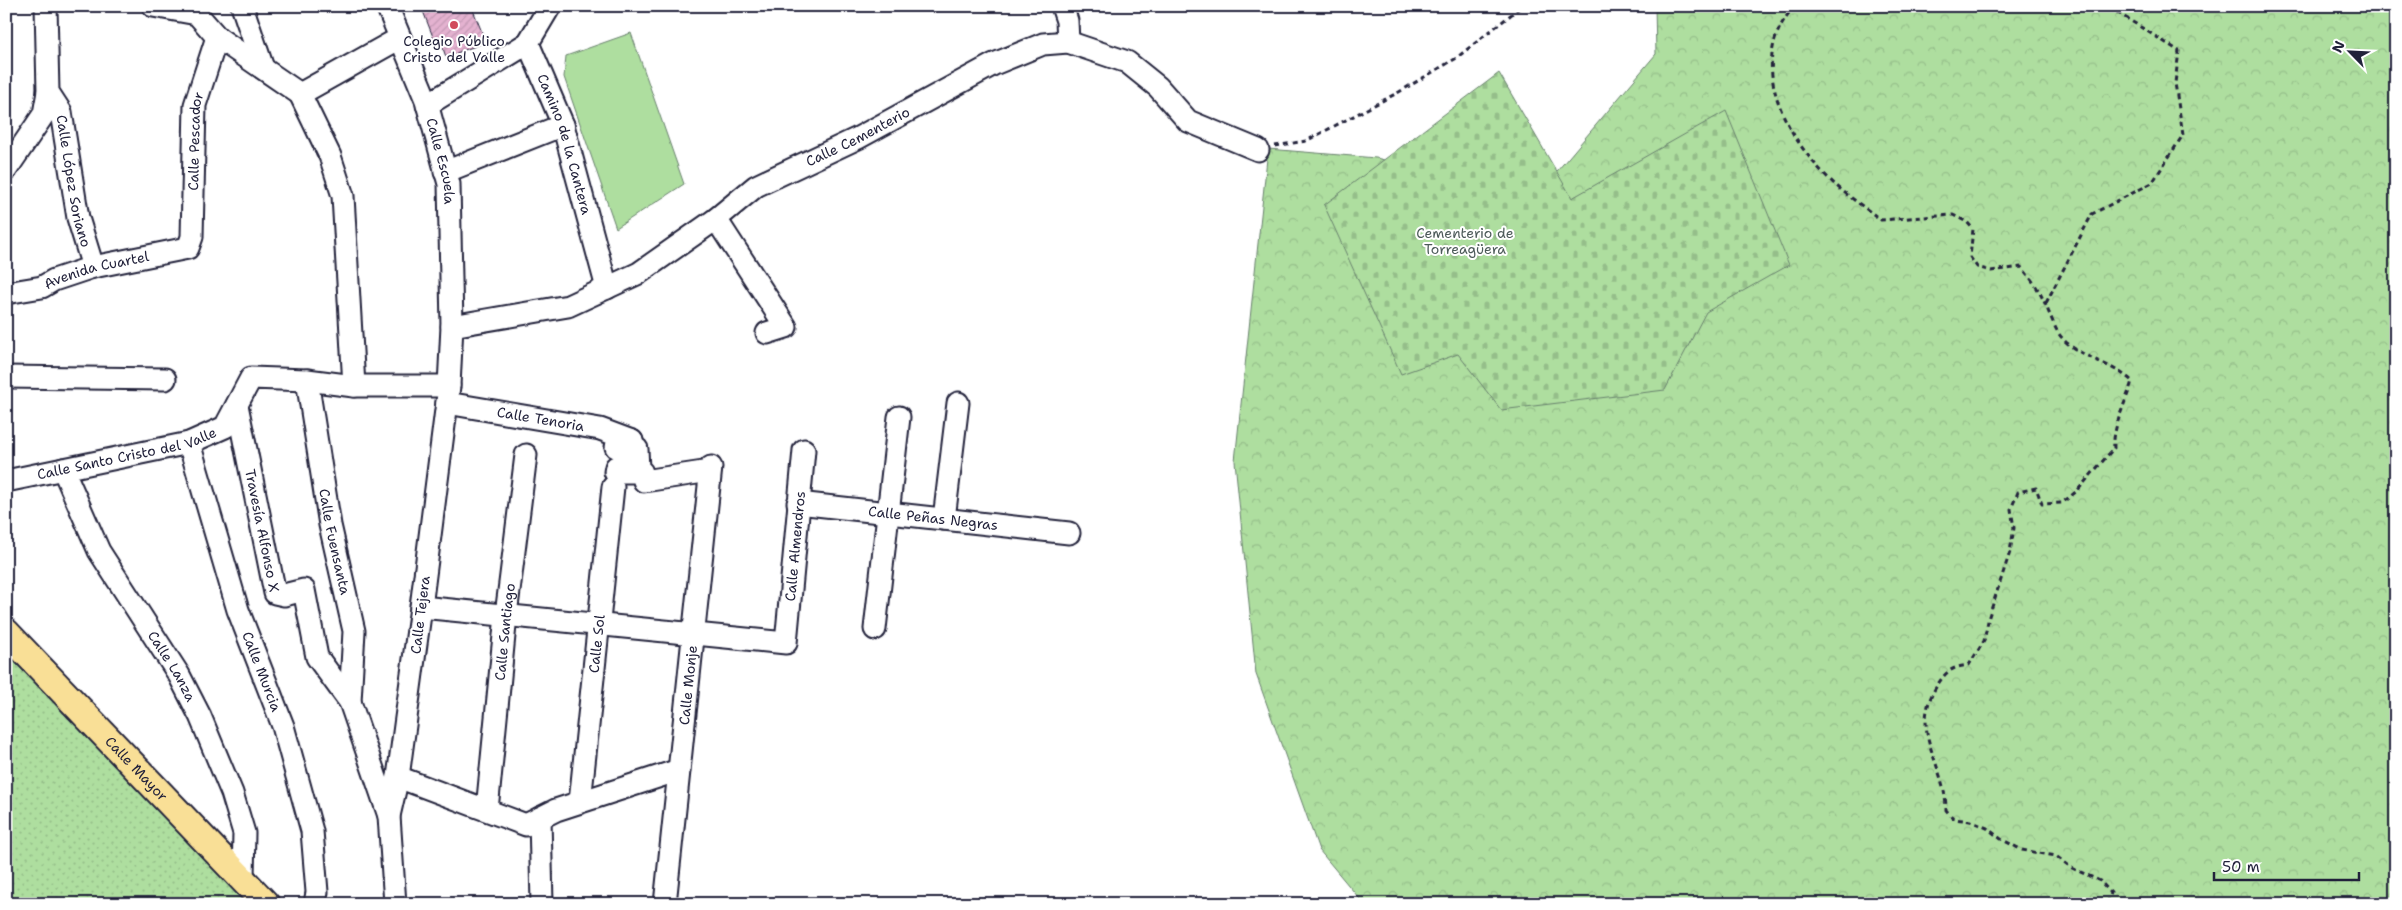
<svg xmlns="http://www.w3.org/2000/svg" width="2402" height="910" viewBox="0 0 2402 910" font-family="'Shantell Sans',sans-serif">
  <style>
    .grass { fill: url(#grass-dots); stroke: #68806d }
    .forest { fill: url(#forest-crowns); stroke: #68806d }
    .cemetery { fill: url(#cemetery-stones); stroke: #68806d }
    .pitch { fill: #aede9f; stroke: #68806d }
    .building { fill: url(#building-hatch); stroke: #22223b }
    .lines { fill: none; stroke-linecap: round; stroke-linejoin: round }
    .minor-casing { stroke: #22223b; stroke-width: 25 }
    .major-casing { stroke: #22223b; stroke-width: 30 }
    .path { stroke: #22223b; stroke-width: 3; stroke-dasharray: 5 4; stroke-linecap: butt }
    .minor { stroke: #fff; stroke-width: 21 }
    .major { stroke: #f9df96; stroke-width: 26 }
    .poi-dot { fill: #d1495b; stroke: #fff; stroke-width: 2 }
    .labels { text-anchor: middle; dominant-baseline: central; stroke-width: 4; stroke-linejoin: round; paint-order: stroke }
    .poi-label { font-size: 14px; fill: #22223b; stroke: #fff }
    .street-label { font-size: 14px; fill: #22223b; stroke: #fff }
    .park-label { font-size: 14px; fill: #4c5a59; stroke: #fff }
  </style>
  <defs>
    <pattern id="grass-dots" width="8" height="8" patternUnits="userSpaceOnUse" patternTransform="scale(1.25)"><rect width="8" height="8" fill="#aede9f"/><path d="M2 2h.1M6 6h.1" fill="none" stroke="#95be8a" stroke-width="1.8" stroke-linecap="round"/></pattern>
    <pattern id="forest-crowns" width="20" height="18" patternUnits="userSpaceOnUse" patternTransform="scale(1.25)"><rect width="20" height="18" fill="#aede9f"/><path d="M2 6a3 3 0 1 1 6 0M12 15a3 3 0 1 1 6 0" fill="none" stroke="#95be8a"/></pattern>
    <pattern id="cemetery-stones" width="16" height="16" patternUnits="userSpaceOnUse" patternTransform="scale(1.25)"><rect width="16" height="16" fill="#aede9f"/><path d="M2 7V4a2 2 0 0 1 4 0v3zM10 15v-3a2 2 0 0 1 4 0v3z" fill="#95be8a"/></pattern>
    <pattern id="building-hatch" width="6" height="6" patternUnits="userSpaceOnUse" patternTransform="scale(1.25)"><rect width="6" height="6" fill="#e4b2d0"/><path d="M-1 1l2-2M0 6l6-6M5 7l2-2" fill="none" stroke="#c399b4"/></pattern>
  </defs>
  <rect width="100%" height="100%" fill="#fff"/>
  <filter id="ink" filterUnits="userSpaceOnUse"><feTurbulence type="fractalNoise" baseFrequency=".02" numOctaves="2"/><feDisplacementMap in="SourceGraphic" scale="10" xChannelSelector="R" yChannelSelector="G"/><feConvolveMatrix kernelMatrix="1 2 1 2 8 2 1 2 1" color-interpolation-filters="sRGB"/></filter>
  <g filter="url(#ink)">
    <!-- grass -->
    <polygon class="grass" points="6,653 247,904 6,904"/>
    <!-- forest -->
    <polygon class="forest" points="1655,6 2396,6 2396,904 1364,904 1319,850 1256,674 1235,461 1268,149 1376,158 1536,196 1656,54"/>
    <!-- cemetery -->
    <polygon class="cemetery" points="1499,73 1572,198 1726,111 1789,265 1706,312 1665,390 1501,410 1458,354 1401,374 1324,205"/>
    <!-- pitch -->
    <polygon class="pitch" points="631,33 684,184 616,228 564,77 566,56"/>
    <!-- building -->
    <polygon class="building" points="421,6 469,6 473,10 486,42 446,57 440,40 435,42"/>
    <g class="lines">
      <!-- minor casing -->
      <g class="minor-casing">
        <g id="minor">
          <path id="s1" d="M46,6L48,92L61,112L78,218L93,267"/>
          <polyline points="153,6 197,14 217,37 300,94 400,38"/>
          <polyline points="242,6 263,68"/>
          <path id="s2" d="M387,6L426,100L449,184L452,326L449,386L421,607L398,777L389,816L395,904"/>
          <path id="s3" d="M550,6L528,43L563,125L607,288"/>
          <polyline points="1062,6 1067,21 1068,42"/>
          <polyline points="300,94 330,156 343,196 354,386"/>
          <polyline points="427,105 528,43"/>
          <polyline points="6,170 44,114 48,92"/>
          <polyline points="445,172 563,125"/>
          <polyline points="716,219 786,327 767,333"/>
          <path id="s4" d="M6,293L42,287L54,280L93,267L188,248L192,237L195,105L217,37"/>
          <path id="s5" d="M452,326L568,306L639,273L716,219L756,186L858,138L994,64L1043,44L1068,42L1127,62L1158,87L1188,121L1258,150"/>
          <polyline points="6,377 165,379"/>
          <path id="s6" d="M307,380L330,525L354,631L350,702"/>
          <path id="s7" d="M447,403L600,429L632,441"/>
          <path id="s8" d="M237,405L275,593L284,595L304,590L317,657L350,702L389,816"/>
          <polyline points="632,441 618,441 616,447 637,449 638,469 616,467 615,472 642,472 644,481 710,471"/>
          <path id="s9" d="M189,443L238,610L283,726L312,831L317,892L315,904"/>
          <path id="s10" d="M63,469L99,551L179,675L200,716L232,793L244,833L243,877"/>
          <path id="s11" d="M6,481L189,443L225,427L251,378L307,380L354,386H449"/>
          <path id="s12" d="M798,503L1069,533"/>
          <polyline points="944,519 958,403"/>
          <path id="s13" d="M421,607L786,643L804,450"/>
          <polyline points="875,629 899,417"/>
          <polyline points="398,777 526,825 556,810 679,770"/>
          <path id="s14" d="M580,802L613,487"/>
          <path id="s15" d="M487,810L506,615L526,455"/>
          <polyline points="540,818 542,904"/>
          <path id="s16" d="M665,904L711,467"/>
        </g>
      </g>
      <!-- major casing -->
      <g class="major-casing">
        <g id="major">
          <path id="s17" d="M6,632L266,904"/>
        </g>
      </g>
      <!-- path -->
      <g class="path">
        <path d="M1795,6C1741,63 1790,146 1839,188C1852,199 1867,209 1881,220L1953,215L1967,222L1973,229L1970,257L1977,267L1991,271L2021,267C2034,281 2042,295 2049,313C2052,319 2055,328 2059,334C2075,357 2111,362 2132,381C2126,403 2112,427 2114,448L2077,491L2062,503L2042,504L2036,488L2018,492L2011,509L2014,528L2010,552L1989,616L1984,641L1969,665C1953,667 1947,670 1938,684C1907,731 1946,763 1946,810L1954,819L1970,821L1987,828L2001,839L2022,850L2056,856L2072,868L2100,881L2111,893L2107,904"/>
        <polyline points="1275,146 1306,141 1399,92 1455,59 1522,6"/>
        <polyline points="2046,303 2092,214 2152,183 2183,135 2175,83 2179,51 2107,6"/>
      </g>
      <!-- minor -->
      <use href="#minor" class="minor"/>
      <!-- major -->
      <use href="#major" class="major"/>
    </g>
  </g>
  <!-- markers -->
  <circle class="poi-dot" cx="454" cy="25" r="5"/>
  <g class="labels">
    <!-- poi labels -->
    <g class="poi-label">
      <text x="454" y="41">Colegio Público<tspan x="454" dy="16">Cristo del Valle</tspan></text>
    </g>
    <!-- street labels -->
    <g class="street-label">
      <text stroke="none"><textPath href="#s5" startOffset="455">Calle Cementerio</textPath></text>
      <text stroke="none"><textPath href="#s4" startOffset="296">Calle Pescador</textPath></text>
      <text stroke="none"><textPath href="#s3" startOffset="151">Camino de la Cantera</textPath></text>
      <text stroke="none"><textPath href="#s2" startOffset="165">Calle Escuela</textPath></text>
      <text stroke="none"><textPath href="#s1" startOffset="180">Calle López Soriano</textPath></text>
      <text stroke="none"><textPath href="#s4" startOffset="94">Avenida Cuartel</textPath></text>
      <text stroke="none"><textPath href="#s7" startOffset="95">Calle Tenoria</textPath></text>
      <text stroke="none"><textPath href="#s11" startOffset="124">Calle Santo Cristo del Valle</textPath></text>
      <text stroke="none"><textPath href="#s12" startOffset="136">Calle Peñas Negras</textPath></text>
      <text stroke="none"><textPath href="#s8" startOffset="128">Travesía Alfonso X</textPath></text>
      <text stroke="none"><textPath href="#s6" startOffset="164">Calle Fuensanta</textPath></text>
      <text stroke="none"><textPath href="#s13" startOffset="464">Calle Almendros</textPath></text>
      <text transform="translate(420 615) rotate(-83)">Calle Tejera</text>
      <text stroke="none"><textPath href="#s15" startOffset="179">Calle Santiago</textPath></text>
      <text stroke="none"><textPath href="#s14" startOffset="159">Calle Sol</textPath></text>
      <text stroke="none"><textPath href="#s10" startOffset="226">Calle Lanza</textPath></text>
      <text stroke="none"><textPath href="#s9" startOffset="240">Calle Murcia</textPath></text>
      <text stroke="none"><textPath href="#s16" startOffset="220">Calle Monje</textPath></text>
      <text stroke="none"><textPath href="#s17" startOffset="189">Calle Mayor</textPath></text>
    </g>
    <!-- park labels -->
    <g class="park-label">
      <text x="1465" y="233">Cementerio de<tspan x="1465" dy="16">Torreagüera</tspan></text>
    </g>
  </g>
  <!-- margin -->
  <rect width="2402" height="910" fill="none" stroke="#fff" stroke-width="25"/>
  <rect x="12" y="12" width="2377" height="885" fill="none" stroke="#22223b" stroke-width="2" filter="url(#ink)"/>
  <!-- north arrow -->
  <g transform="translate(2350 52) rotate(294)" stroke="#ffffff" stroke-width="4" paint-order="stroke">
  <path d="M0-4L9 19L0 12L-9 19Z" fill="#22223b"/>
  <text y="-8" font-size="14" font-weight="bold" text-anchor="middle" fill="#22223b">N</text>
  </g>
  <!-- scale -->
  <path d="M2214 872v8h145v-8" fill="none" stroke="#22223b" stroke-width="2.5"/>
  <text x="2222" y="872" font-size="15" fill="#22223b" stroke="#ffffff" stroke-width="4" paint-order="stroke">50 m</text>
</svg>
